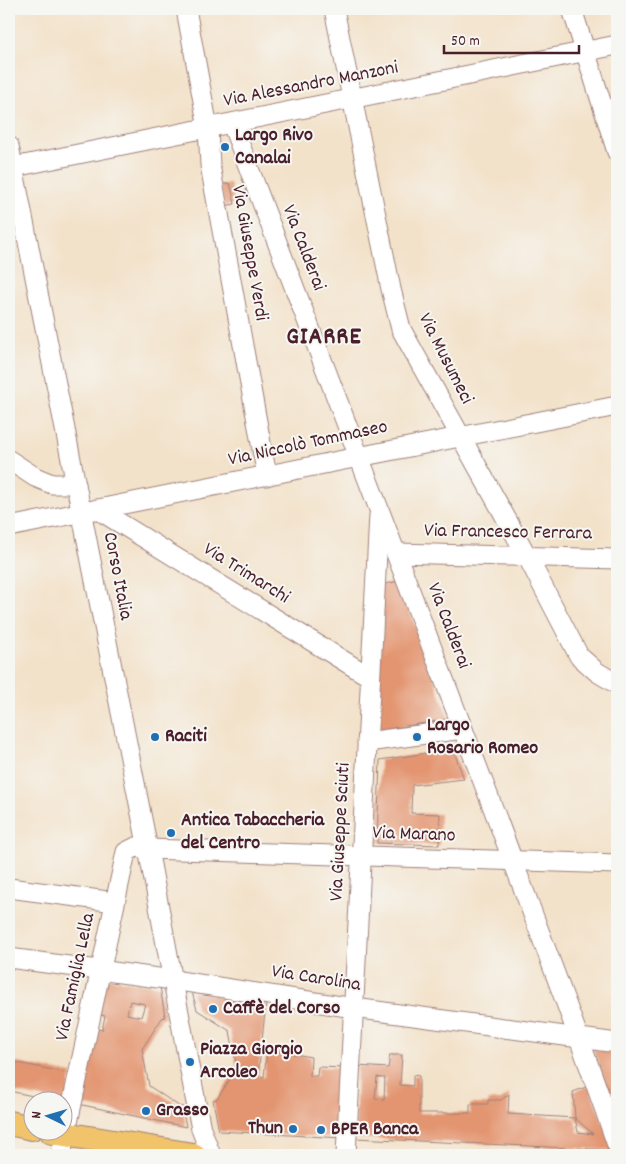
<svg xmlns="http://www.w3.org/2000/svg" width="626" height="1164" viewBox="0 0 626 1164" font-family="Dekko,sans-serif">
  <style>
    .building { fill: #e39470; fill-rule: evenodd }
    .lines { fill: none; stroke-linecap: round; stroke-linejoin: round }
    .minor-casing { stroke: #9e807a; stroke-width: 21 }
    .major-casing { stroke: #9e807a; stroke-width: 26 }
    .minor { stroke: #fff; stroke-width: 19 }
    .major { stroke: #f1c36a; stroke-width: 24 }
    .poi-dot { fill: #1f6fb2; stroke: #f6f6f2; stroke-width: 2 }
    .labels { text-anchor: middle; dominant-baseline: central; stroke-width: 4; stroke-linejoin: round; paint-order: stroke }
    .street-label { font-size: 20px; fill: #4a1f2b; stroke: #f6f6f2 }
    .poi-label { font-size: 20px; font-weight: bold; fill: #4a1f2b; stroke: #f6f6f2; text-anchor: start }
    .district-label { font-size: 25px; font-weight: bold; letter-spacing: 1px; fill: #4a1f2b; stroke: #f6f6f2 }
  </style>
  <rect width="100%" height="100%" fill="#f6f6f2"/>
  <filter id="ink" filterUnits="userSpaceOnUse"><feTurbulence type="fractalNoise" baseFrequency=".02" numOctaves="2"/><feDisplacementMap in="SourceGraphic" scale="10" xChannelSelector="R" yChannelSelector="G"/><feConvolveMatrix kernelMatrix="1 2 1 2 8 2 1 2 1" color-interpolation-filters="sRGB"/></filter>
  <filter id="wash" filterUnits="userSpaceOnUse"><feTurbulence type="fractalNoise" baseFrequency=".0096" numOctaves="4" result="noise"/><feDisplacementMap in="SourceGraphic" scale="20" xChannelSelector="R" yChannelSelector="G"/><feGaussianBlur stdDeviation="1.12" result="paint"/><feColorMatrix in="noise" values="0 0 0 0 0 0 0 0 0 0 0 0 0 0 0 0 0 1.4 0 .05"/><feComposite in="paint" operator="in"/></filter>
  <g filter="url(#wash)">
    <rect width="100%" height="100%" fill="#f3e2ca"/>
    <g id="blocks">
      <!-- building -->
      <g class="building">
        <polygon points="230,183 235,204 224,206 220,185"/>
        <polygon points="399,581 449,719 376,731 380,585"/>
        <polygon points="453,749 464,779 412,785 411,813 440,814 439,845 377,843 380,760"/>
        <path d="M105,978L160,986L165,1017L162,1018L142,1049L149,1086L180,1107L182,1106L186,1127L78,1104L94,1028L102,1030L105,1016L97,1014ZM130,1001L145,1004L141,1017L127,1014Z"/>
        <polygon points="192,992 266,1003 258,1076 264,1077 267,1049 311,1057 310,1076 317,1076 318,1067 345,1068 342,1138 219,1131 213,1100 217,1099 237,1068 230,1031 197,1010"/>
        <polygon points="593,1049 617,1053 617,1113"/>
        <path d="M390,1055H402L400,1085L413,1086V1075L419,1076V1113H470V1104H488V1100H501L509,1094L508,1114L575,1118L573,1092L589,1086L614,1150L355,1138L357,1066L388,1068ZM377,1077L385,1078L384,1100L375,1099ZM575,1118L593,1134L578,1132Z"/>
        <polygon points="9,1061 72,1074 66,1103 9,1091"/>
        <polygon points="9,1151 29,1154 28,1155 9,1155"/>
      </g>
    </g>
  </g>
  <g filter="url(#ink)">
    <use href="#blocks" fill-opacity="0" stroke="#9e807a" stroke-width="1"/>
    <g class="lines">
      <!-- minor casing -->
      <g class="minor-casing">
        <g id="minor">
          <polyline points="186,9 208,128 210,165 267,476"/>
          <polyline points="334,9 391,289 401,329 527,556 579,656 597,672 617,684"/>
          <polyline points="572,9 617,152"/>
          <path d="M232,124C317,349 405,575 490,800C533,915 577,1029 617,1145"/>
          <polyline points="9,146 148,849 201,1129 211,1155"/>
          <polyline points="9,168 617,45"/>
          <polyline points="9,460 35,477 52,484 76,484"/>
          <polyline points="97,509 370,677"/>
          <path d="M9,527C212,487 414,445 617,406"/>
          <polyline points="397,553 617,559"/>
          <polyline points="367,742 463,729"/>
          <polyline points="9,888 115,902"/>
          <polyline points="9,958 173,980 354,1008 617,1043"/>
          <polyline points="61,1155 126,852 136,847 148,849 617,864"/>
          <polyline points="346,1155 379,515"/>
        </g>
      </g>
      <!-- major casing -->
      <g class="major-casing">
        <g id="major">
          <polyline points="9,1123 32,1128"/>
          <polyline points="52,1132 193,1155"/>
        </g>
      </g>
      <!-- minor -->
      <use href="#minor" class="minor"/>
      <!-- major -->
      <use href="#major" class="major"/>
    </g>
  </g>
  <!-- markers -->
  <g class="poi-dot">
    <circle cx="225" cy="147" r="5"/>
    <circle cx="155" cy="737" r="5"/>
    <circle cx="417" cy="737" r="5"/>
    <circle cx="171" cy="833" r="5"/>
    <circle cx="213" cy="1009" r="5"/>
    <circle cx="190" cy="1062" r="5"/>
    <circle cx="146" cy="1111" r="5"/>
    <circle cx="293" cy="1129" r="5"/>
    <circle cx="321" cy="1130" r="5"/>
  </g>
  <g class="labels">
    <!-- street labels -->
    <g class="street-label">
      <text transform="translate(311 85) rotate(-11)">Via Alessandro Manzoni</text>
      <text transform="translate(303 248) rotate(69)">Via Calderai</text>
      <text transform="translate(249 253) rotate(80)">Via Giuseppe Verdi</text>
      <text transform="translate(445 359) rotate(63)">Via Musumeci</text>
      <text transform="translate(308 444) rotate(-12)">Via Niccolò Tommaseo</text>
      <text transform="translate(508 533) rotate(1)">Via Francesco Ferrara</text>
      <text transform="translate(246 574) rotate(32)">Via Trimarchi</text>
      <text transform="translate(117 576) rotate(79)">Corso Italia</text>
      <text transform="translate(448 626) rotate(69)">Via Calderai</text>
      <text transform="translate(341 832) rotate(-87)">Via Giuseppe Sciuti</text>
      <text transform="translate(414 835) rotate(2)">Via Marano</text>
      <text transform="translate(76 977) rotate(-78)">Via Famiglia Lella</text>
      <text transform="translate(316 979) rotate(9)">Via Carolina</text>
    </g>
    <!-- poi labels -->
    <g class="poi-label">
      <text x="235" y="136">Largo Rivo<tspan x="235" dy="23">Canalai</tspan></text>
      <text x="427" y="726">Largo<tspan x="427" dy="23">Rosario Romeo</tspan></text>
      <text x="165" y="737">Raciti</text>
      <text x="181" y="821">Antica Tabaccheria<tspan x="181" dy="23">del Centro</tspan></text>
      <text x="223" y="1009">Caffè del Corso</text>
      <text x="200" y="1050">Piazza Giorgio<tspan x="200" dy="23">Arcoleo</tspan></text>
      <text x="156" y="1111">Grasso</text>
      <text x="283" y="1129" text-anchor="end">Thun</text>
      <text x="331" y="1130">BPER Banca</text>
    </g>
    <!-- district labels -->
    <g class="district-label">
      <text x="324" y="338">GIARRE</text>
    </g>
  </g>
  <!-- margin -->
  <rect width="626" height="1164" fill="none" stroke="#f6f6f2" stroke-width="30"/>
  <!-- north arrow -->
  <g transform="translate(48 1116) rotate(275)"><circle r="24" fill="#f6f6f2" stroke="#b1a0a2"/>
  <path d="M0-4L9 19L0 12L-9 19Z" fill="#1f6fb2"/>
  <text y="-8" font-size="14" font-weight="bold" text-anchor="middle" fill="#4a1f2b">N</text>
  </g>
  <!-- scale -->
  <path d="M444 45v8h135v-8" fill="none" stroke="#4a1f2b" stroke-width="2.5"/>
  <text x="451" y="45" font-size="15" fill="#4a1f2b" stroke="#f6f6f2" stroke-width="4" paint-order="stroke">50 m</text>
</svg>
